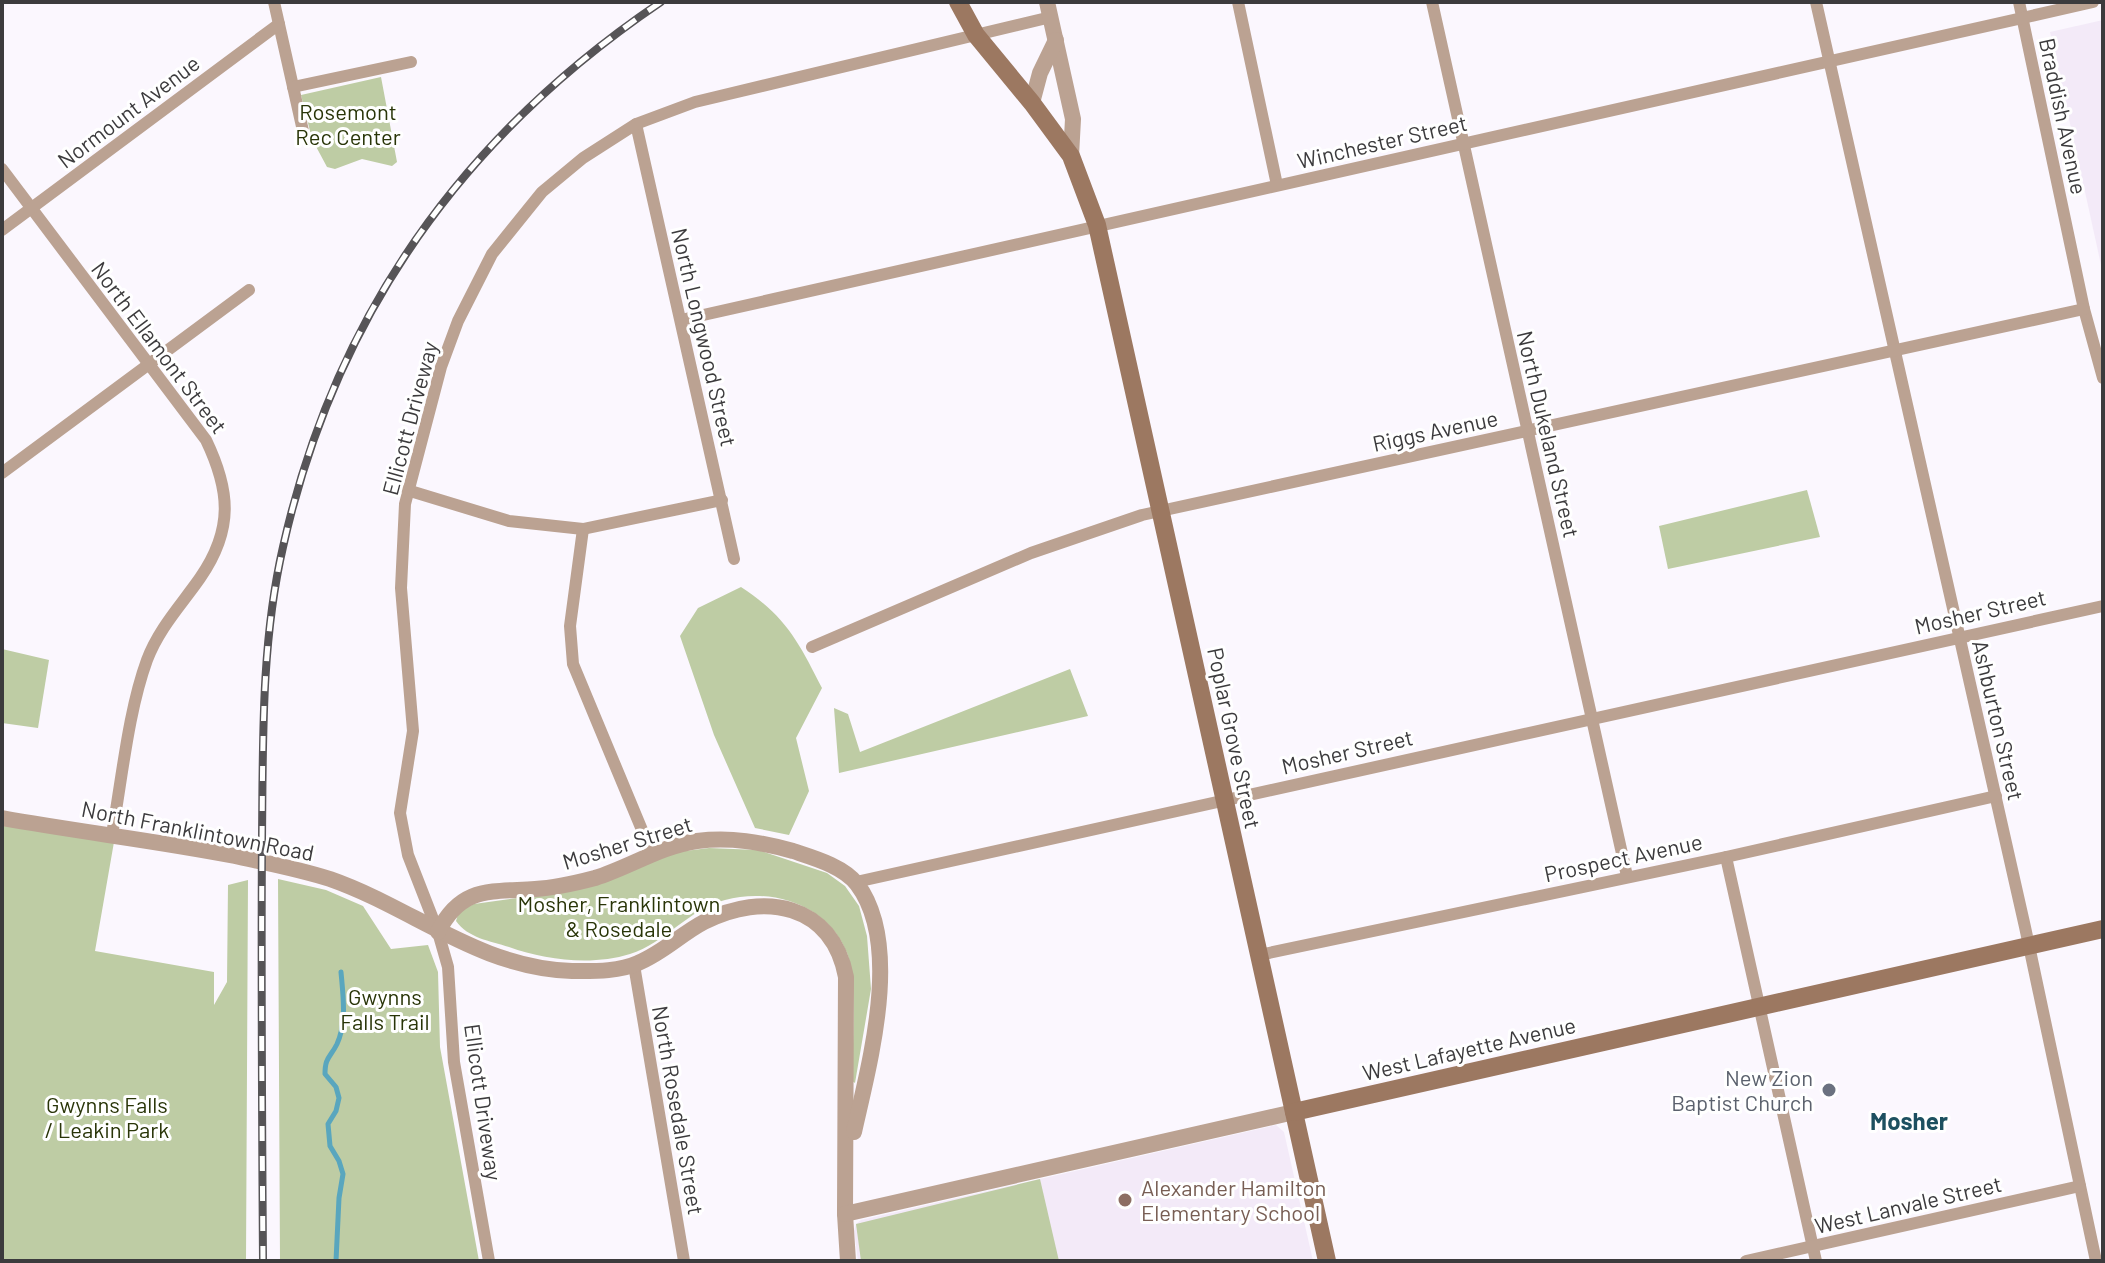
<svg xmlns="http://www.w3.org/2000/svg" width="2105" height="1263" viewBox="0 0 2105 1263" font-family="Barlow,sans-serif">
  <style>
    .built { fill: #f3eaf8 }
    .green { fill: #becca4 }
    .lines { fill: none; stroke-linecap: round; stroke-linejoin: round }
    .stream { stroke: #59a6be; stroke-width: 5 }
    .minor { stroke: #bba292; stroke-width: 12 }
    .tertiary { stroke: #bba292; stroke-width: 16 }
    .secondary { stroke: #9c7861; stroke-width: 18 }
    .rail-casing { stroke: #565457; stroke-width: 8 }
    .rail { stroke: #fff; stroke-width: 5; stroke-dasharray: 15; stroke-linecap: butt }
    .worship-dot { fill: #6b7280; stroke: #fff; stroke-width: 3 }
    .education-dot { fill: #8d6e63; stroke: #fff; stroke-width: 3 }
    .labels { text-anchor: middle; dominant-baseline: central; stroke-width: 6; stroke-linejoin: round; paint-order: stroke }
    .street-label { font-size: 22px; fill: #3c3b3d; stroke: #fff }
    .park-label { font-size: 22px; fill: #293508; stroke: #fff }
    .worship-label { font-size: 22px; fill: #5b616d; stroke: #fff; text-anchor: end }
    .education-label { font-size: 22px; fill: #785e54; stroke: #fff; text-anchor: start }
    .neighbourhood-label { font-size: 24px; font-weight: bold; fill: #1d5060; stroke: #fff }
  </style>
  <rect width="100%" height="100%" fill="#fbf7fe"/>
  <!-- built -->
  <g class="built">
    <polygon points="2103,20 2103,274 2050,32"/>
    <polygon points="1276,1125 1284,1132 1313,1261 858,1261 854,1231 856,1224 861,1220"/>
  </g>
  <!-- green -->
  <g class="green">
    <polygon points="381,77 397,162 392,166 362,159 335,169 327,167 312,139 301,95"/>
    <polygon points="1807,490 1820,537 1668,569 1659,526"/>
    <path d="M741,587C786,616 799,643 822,688L796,738L809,791L789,835L755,828L714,735L680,636L698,608Z"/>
    <polygon points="2,649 49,660 38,728 2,723"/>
    <polygon points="1070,669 1088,716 839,773 834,708 848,714 860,752"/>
    <polygon points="2,823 114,842 95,951 214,972 214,1005 227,982 228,885 248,880 246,1261 2,1261"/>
    <path d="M709,848L758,850L827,873L845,886L859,906L867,936L871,989L855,1083L852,1081C852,1051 858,979 847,953C828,905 772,887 725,900C689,909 665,943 630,954C592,966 545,960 509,947C490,941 468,938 456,921L459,911L474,904L575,890L677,852Z"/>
    <polygon points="278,879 326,890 363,906 391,949 428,945 438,972 440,1047 479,1261 280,1261"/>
    <polygon points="1040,1179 1059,1261 861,1261 856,1224"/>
  </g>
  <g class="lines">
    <!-- stream -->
    <path class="stream" d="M336,1261L339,1198L343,1174L339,1161L330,1146L328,1124L336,1111L339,1098L336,1087L325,1074C325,1057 330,1058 337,1044C347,1022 343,995 341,972"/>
    <!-- minor -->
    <g class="minor">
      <polyline points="274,2 303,131"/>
      <polyline points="1238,2 1277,185"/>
      <polyline points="1432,2 1627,876"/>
      <polyline points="1816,2 2025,927 2096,1261"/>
      <polyline points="2019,2 2084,309 2103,378"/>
      <polyline points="293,87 411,62"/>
      <polyline points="636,124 734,559"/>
      <path d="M2,169L206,440C230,490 234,529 200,578C182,604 159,628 147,660C128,712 122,779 112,834"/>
      <polyline points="2,230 279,24"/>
      <polyline points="681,320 2093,2"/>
      <polyline points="2,473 249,290"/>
      <polyline points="407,490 509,521 583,529 722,500"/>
      <polyline points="583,529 570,626 573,664 652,854"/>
      <polyline points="812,647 1031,553 1142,515 2084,309"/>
      <polyline points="1726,857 1816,1261"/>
      <polyline points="856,882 2103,606"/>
      <polyline points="1259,955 1726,857 1996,796"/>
      <polyline points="634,965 684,1261"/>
      <polyline points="489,1261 454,1062 448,967 438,932 408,855 400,813 413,731 401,588 405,504 441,367 458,321 492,254 542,192 583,158 636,124 695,102 1051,17"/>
      <polyline points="1746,1261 2080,1186"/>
    </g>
    <!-- tertiary -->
    <g class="tertiary">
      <polyline points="1047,2 1073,119 1071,156"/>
      <polyline points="1032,103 1040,73 1056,40"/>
      <path d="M2,818C80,832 158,841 235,856C267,863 299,869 330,879C413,908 479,968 572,971C593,971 618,972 638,963C663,953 681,934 704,922C764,891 832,904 846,977L845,1214L848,1261"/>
      <path d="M438,932C461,886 490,892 535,889C555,888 576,883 595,878C630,867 661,846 697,841C731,837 761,842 793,851C814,858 843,866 857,884C903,945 869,1064 854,1132"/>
      <polyline points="845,1214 1294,1112"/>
    </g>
    <!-- secondary -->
    <g class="secondary">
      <polyline points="958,2 976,35 1032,103 1071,156 1097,225 1327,1261"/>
      <polyline points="1294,1112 2103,929"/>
    </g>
    <!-- rail casing -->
    <g class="rail-casing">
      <path id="rail" d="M263,1261C262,1121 261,980 262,840C263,742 261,643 283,547C335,314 464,135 661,2"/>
    </g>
    <!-- rail -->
    <use href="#rail" class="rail"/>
  </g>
  <!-- markers -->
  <circle class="worship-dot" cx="1829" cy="1090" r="8"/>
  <circle class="education-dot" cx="1125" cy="1200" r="8"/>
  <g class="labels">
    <!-- street labels -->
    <g class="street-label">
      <text transform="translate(128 111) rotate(-37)">Normount Avenue</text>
      <text transform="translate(2064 116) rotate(78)">Braddish Avenue</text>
      <text transform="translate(1382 141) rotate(-13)">Winchester Street</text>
      <text transform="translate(705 337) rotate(77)">North Longwood Street</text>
      <text transform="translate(160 347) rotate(53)">North Ellamont Street</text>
      <text transform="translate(409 418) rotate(-75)">Ellicott Driveway</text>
      <text transform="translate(1435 430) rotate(-12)">Riggs Avenue</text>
      <text transform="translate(1549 434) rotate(77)">North Dukeland Street</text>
      <text transform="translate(1980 611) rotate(-13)">Mosher Street</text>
      <text transform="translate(1999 720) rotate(77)">Ashburton Street</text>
      <text transform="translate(1235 738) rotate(78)">Poplar Grove Street</text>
      <text transform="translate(1347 751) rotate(-13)">Mosher Street</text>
      <text transform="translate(198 830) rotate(11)">North Franklintown Road</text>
      <text transform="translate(627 842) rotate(-17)">Mosher Street</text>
      <text transform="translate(1623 857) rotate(-12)">Prospect Avenue</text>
      <text transform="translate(1469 1048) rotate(-13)">West Lafayette Avenue</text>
      <text transform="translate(484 1102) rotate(82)">Ellicott Driveway</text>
      <text transform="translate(679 1110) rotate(80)">North Rosedale Street</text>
      <text transform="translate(1908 1204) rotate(-13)">West Lanvale Street</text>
    </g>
    <!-- park labels -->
    <g class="park-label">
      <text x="348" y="111">Rosemont<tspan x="348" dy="25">Rec Center</tspan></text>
      <text x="619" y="903">Mosher, Franklintown<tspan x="619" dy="25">&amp; Rosedale</tspan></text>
      <text x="385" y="996">Gwynns<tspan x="385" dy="25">Falls Trail</tspan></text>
      <text x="107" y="1104">Gwynns Falls<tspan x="107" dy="25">/ Leakin Park</tspan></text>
    </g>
    <!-- worship labels -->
    <g class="worship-label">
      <text x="1813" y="1077">New Zion<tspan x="1813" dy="25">Baptist Church</tspan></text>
    </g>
    <!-- education labels -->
    <g class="education-label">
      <text x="1141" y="1187">Alexander Hamilton<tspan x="1141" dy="25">Elementary School</tspan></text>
    </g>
    <!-- neighbourhood labels -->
    <g class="neighbourhood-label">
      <text x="1909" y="1120">Mosher</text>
    </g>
  </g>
  <!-- border -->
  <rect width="2105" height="1263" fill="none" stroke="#3c3b3d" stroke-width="8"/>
</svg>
